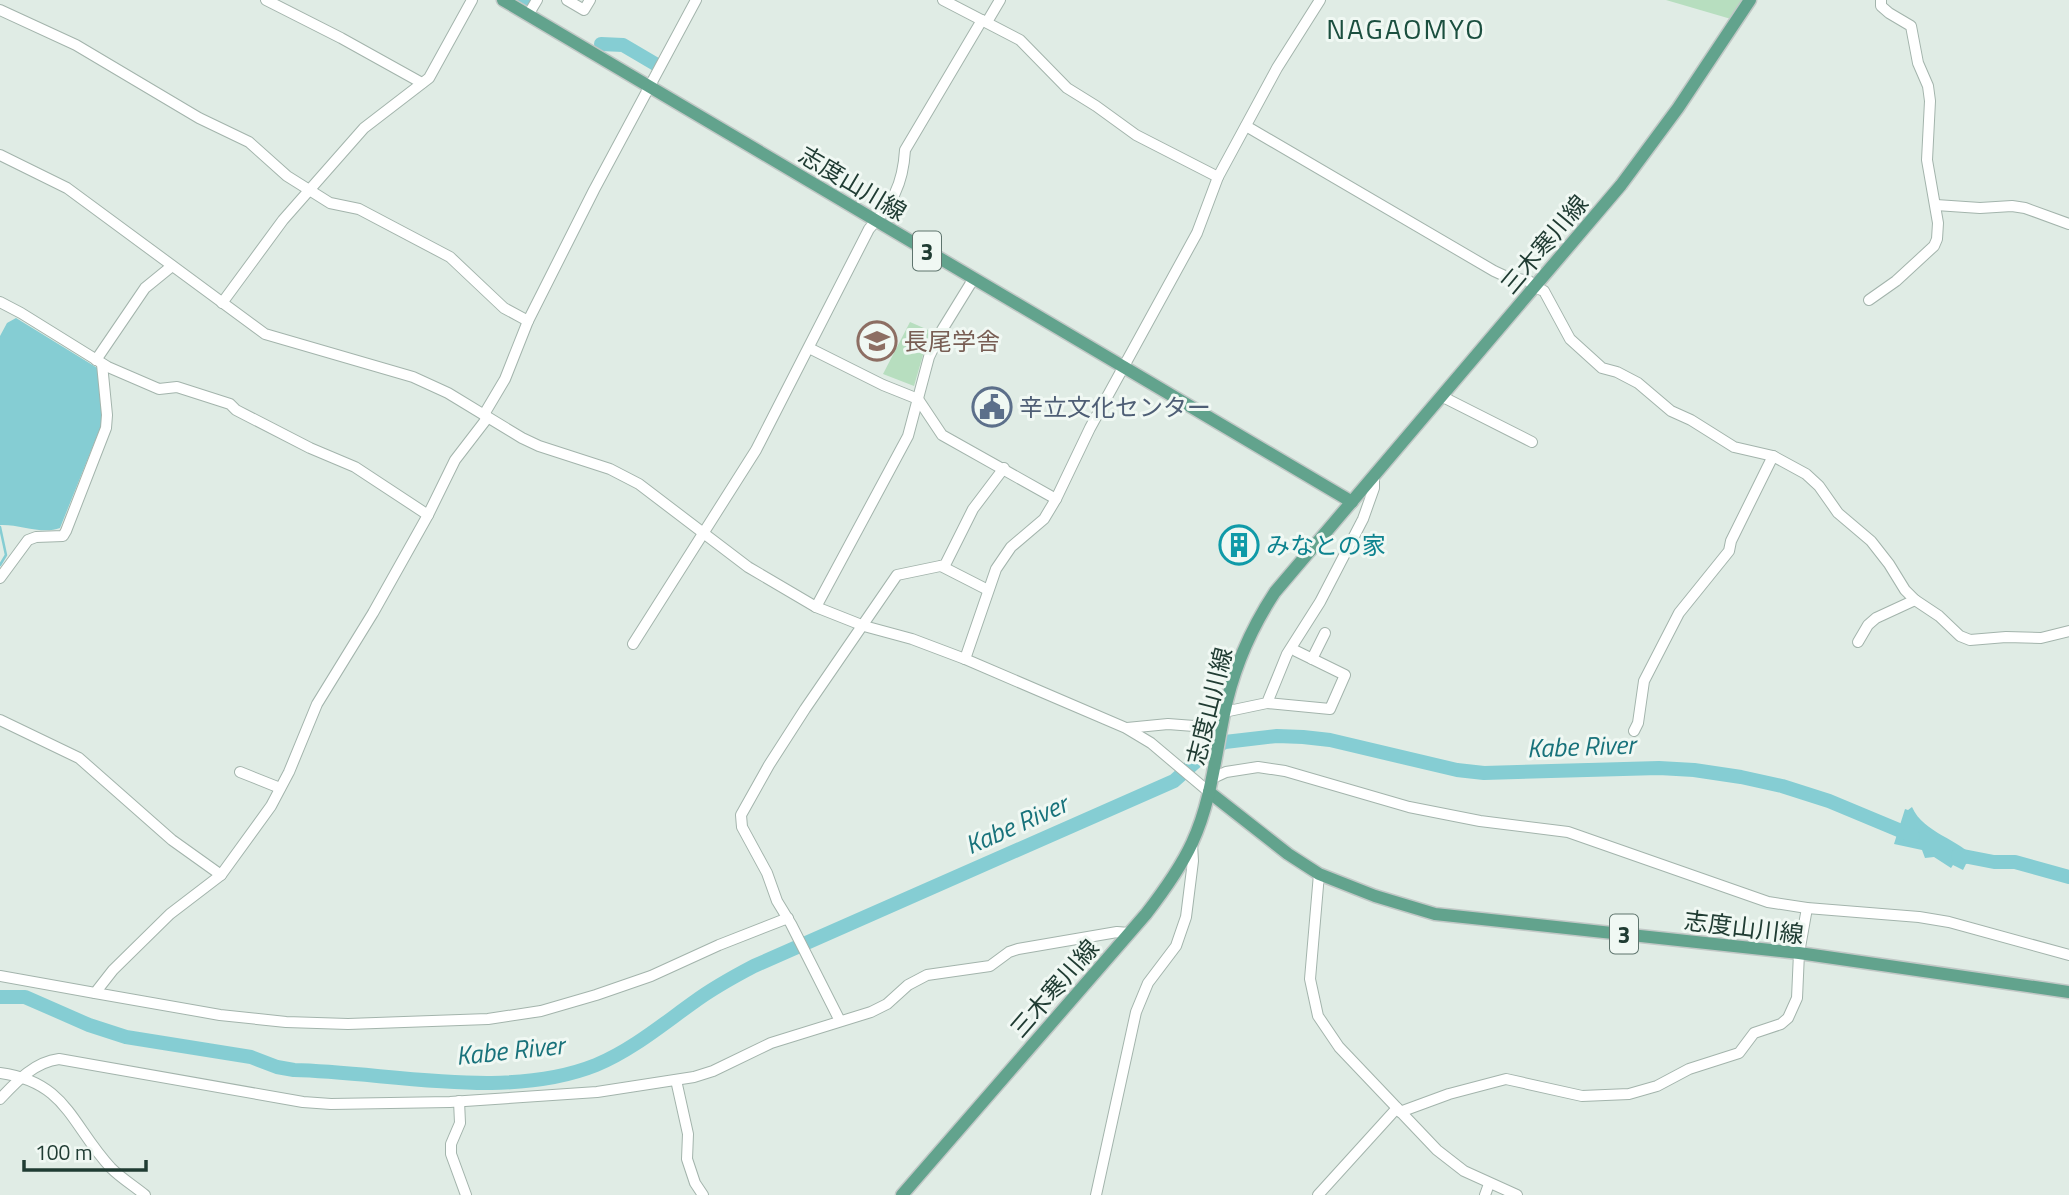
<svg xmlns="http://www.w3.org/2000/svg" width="2069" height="1195" viewBox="0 0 2069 1195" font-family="'Titillium Web','Noto Sans JP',sans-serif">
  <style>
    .green { fill: #b7debf }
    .water { fill: #85cdd3 }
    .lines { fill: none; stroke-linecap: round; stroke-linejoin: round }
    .stream { stroke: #85cdd3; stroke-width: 2.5 }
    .river { stroke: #85cdd3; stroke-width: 14 }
    .minor-casing { stroke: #a3b4ac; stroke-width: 12 }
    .major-casing { stroke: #c1c8c6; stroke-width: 15 }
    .minor { stroke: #fff; stroke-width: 10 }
    .major { stroke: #62a38d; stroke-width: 12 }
    .labels { text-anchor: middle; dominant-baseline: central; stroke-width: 6; stroke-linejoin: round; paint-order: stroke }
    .shield { fill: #f0f8f3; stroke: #5e746d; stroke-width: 2 }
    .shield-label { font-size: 23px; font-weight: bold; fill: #203c33 }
    .street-label { font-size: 24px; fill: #203c33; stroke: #f0f8f3 }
    .education-label { font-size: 24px; fill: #785e54; stroke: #f0f8f3; text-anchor: start }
    .service-label { font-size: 24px; fill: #4e5e75; stroke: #f0f8f3; text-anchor: start }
    .culture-label { font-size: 24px; fill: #0d838f; stroke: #f0f8f3; text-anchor: start }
    .water-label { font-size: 26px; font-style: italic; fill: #18727b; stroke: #f0f8f3 }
    .quarter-label { font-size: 28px; letter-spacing: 2px; fill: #1b4f3f; stroke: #f0f8f3 }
  </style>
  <rect width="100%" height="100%" fill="#e0ece5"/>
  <!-- green -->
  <g class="green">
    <polygon points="1666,0 1744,0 1731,19"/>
    <polygon points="910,322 933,332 923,355 914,386 883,374"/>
  </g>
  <!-- water -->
  <g class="water">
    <path d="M16,318L99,369L103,421L60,528C42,535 20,524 0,525V336L7,323Z"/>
    <path d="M1912,807C1924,834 1959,838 1976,860L1966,864L1963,870L1953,865L1951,868L1934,857L1925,858L1922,850L1894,844L1905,809L1908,810Z"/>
  </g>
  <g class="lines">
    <!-- stream -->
    <polyline class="stream" points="0,527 6,555 0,565"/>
    <!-- river -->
    <g class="river">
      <polyline points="518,0 525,5"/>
      <polyline points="601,44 623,45 657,65"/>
      <polyline points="1958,855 1994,862 2015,862 2069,877"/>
      <path d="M0,997H25L89,1025L126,1037L251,1057L277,1067L294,1070C389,1072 506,1101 596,1065C632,1050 663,1024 694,1002C713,988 733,977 754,966L1174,781L1209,750L1225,742L1277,736L1303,737L1330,740L1457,770L1484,773L1659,768L1694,770L1741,777L1782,786L1829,801L1913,836"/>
    </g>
    <!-- minor casing -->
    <g class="minor-casing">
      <g id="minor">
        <polyline points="266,0 341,38 422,83"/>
        <polyline points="567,0 584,10 590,0"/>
        <polyline points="943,0 1020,40 1067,88 1096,106 1136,135 1218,177"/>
        <polyline points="0,10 76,45 199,118 249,142 287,176 330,203 359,209 450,257 504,308 528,321"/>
        <polyline points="528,15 537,0"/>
        <polyline points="987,22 1000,0"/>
        <polyline points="1246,126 1494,271 1507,277 1529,281 1534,287 1544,291 1570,339 1602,368 1617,372 1638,383 1671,411 1691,420 1734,447 1773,456 1806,474 1819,486 1838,513 1871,541 1889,564 1905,590 1915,600 1939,616 1960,636 1970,640 2006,637 2041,638 2069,631"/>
        <polyline points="0,155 67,188 265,334 413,377 448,393 522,438 539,446 610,469 639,484 748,567 816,607 864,626 912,639 965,659 1126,728 1151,743 1209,792"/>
        <polyline points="1936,205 1980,208 2012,206 2025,208 2069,224"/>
        <polyline points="1869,300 1896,281 1934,246 1937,239 1938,223 1927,160 1930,101 1928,86 1918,63 1911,26 1889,13 1881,6 1881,0"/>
        <polyline points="0,302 21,313 108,367 159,389 177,387 230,404 236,410 310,448 355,467 428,515"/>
        <polyline points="222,303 283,220 364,128 429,78 472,0"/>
        <polyline points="809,348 883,385 918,399 942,435 1056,499"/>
        <polyline points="96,360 145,288 172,266"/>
        <polyline points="1441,396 1532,442"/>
        <polyline points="941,566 988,590"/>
        <polyline points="0,578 28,540 36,537 63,536 66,531 106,428 107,415 102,364"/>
        <polyline points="816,607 908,436 929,357 942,330 974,278"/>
        <polyline points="1858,642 1868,625 1876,618 1915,600"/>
        <path d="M633,644L756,450L869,229C892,204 903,185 905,150L982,20"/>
        <polyline points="965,659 996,569 1011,547 1044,519 1056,499 1090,428 1197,233 1218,177 1277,68 1320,0"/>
        <polyline points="1312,659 1325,633"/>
        <polyline points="1267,703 1330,709 1345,675 1296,651"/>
        <polyline points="0,720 79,758 172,840 221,875"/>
        <polyline points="1127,728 1168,724 1194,726 1224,712 1267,703 1287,654 1320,602 1363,519 1374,488 1374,475"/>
        <polyline points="1634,731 1638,723 1644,681 1679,613 1729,551 1731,541 1773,456"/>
        <polyline points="240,772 280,788"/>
        <polyline points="1213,778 1226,772 1258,767 1285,771 1409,807 1480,821 1568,832 1768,902 1807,908 1919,917 1949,922 2069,955"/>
        <polyline points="1319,874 1310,979 1318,1016 1339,1047 1437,1150 1464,1171 1517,1195"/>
        <polyline points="0,976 95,993 113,970 170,914 221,875 271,806 289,772 317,704 373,613 428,515 455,460 485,421 486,411 505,379 528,321 594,190 696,0"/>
        <polyline points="95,993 220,1015 286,1022 348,1024 488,1019 541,1011 596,995 651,976 719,945 788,918"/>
        <polyline points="840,1021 791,924 777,901 767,873 742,827 741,815 769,765 805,709 897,575 945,565 973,509 1004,468"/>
        <path d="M0,1073C67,1082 71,1125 111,1168C121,1178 134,1186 145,1195"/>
        <polyline points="676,1080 688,1134 687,1159 695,1183 703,1195"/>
        <path d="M0,1099C16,1082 34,1062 59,1059L303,1102L331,1104L450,1102L597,1092L694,1077L713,1071L771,1043L871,1012L887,1004L908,985L927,975L990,966L1009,952L1018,949L1117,932L1129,933"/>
        <polyline points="459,1101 460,1123 451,1144 451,1154 466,1195"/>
        <polyline points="1400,1112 1449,1094 1506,1079 1582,1096 1629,1094 1657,1086 1689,1069 1739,1053 1754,1033 1781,1024 1788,1018 1797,998 1799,953 1807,908"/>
        <polyline points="1096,1195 1136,1012 1148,983 1176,946 1186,917 1193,861 1192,844"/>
        <polyline points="1318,1195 1397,1108"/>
        <polyline points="1485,1195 1489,1184"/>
      </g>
    </g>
    <!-- major casing -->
    <g class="major-casing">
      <g id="major">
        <polyline points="503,0 1352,502"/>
        <polyline points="1209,792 1288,854 1319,874 1375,896 1435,914 1799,953 2069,992"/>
        <path d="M902,1195L1146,914C1163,892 1180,869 1192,843C1211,802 1215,758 1224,714C1233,669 1250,630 1275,592L1621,185L1678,108L1750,0"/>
      </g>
    </g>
    <!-- minor -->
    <use href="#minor" class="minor"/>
    <!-- major -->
    <use href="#major" class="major"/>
  </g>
  <!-- icons -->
  <defs>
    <g id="school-ring" transform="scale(2.0125)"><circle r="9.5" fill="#f0f8f3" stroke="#8d6e63" stroke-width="1.5"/><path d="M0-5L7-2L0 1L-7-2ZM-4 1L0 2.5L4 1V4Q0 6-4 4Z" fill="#8d6e63"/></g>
    <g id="civic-ring" transform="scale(2.0125)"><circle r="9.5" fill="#f0f8f3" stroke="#5c6f8a" stroke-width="1.5"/><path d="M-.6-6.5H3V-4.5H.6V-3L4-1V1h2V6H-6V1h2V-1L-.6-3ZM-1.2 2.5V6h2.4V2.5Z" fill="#5c6f8a"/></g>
    <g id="building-ring" transform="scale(2.0125)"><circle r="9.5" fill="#f0f8f3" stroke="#0f9aa8" stroke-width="1.5"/><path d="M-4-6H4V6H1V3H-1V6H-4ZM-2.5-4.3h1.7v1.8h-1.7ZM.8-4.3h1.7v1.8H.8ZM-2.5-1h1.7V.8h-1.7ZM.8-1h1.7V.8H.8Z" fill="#0f9aa8"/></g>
  </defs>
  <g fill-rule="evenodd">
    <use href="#school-ring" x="877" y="341"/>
    <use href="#civic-ring" x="992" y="407"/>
    <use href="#building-ring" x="1239" y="545"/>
  </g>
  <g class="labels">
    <!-- shield labels -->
    <g class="shield">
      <rect x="913" y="231.5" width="28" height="39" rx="5"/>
      <rect x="1610" y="914.5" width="28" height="39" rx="5"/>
    </g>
    <g class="shield-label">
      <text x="927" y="251">3</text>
      <text x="1624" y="934">3</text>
    </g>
    <!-- street labels -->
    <g class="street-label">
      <text transform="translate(853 183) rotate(31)">志度山川線</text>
      <text transform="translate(1544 244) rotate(-50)">三木寒川線</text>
      <text transform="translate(1209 706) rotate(-76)">志度山川線</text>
      <text transform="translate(1744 927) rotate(7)">志度山川線</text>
      <text transform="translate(1054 988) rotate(-49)">三木寒川線</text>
    </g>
    <!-- education labels -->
    <g class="education-label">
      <text x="904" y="341">長尾学舎</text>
    </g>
    <!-- service labels -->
    <g class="service-label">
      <text x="1019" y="407">辛立文化センター</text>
    </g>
    <!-- culture labels -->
    <g class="culture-label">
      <text x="1266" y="545">みなとの家</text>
    </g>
    <!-- water labels -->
    <g class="water-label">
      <text transform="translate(1581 746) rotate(-2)">Kabe River</text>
      <text transform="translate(1016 824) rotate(-24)">Kabe River</text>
      <text transform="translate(510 1050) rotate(-6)">Kabe River</text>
    </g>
    <!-- quarter labels -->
    <g class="quarter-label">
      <text x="1406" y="28">NAGAOMYO</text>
    </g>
  </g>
  <!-- scale -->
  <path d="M24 1160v10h122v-10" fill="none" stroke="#203c33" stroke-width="3.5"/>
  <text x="35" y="1160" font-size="21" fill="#203c33" stroke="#f0f8f3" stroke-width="5" paint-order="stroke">100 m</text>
</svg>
